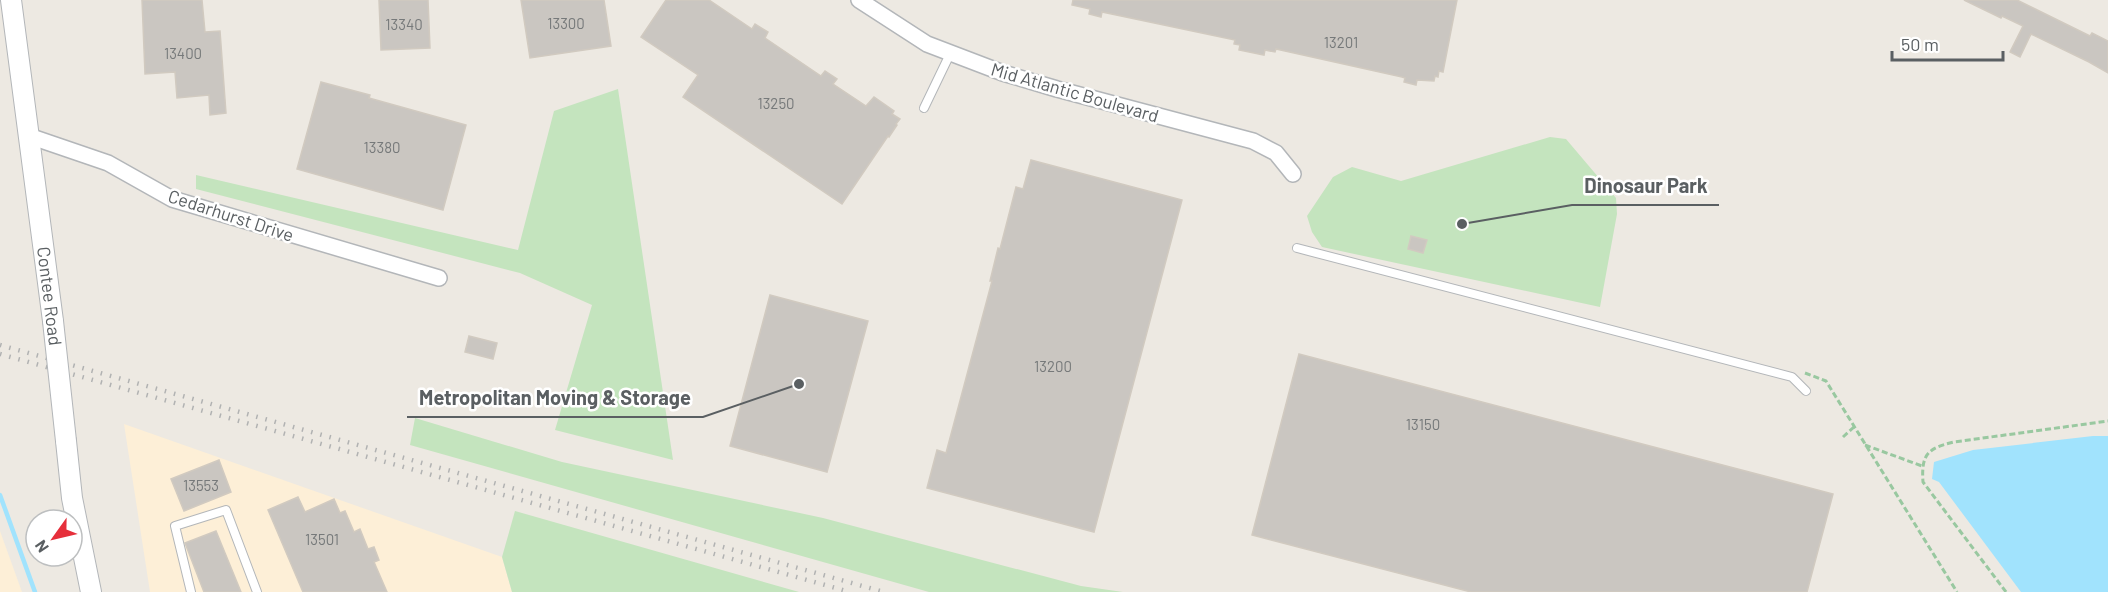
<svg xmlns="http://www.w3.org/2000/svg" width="2108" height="592" viewBox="0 0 2108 592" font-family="Barlow,sans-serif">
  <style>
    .commercial { fill: #fdefd7 }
    .green { fill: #c4e4be }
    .water { fill: #a1e3fd }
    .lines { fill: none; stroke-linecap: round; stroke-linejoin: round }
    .stream { stroke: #a1e3fd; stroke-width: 4.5 }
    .building { fill: #cac6c1; stroke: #d1cac0; stroke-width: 1.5 }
    .service-casing { stroke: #b3b6b9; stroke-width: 10 }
    .minor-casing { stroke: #b3b6b9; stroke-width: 18 }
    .tertiary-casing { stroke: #b3b6b9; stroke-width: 22 }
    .path { stroke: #99c8a0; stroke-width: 3; stroke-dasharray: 6 3; stroke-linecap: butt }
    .service { stroke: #fff; stroke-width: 8 }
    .minor { stroke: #fff; stroke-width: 15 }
    .tertiary { stroke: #fff; stroke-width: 20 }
    .rail { stroke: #b1b2b2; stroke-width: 4.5; stroke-dasharray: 1.5 8; stroke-linecap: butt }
    .tertiary-bridge-casing { stroke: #b3b6b9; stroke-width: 22; stroke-linecap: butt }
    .tertiary-bridge { stroke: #fff; stroke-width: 20 }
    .labels { text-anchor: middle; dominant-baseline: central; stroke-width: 5; stroke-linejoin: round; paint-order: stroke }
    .number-label { font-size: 15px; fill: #76797a }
    .street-label { font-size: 18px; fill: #5a5f62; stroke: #fff }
    .leader { fill: none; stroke: #5a5f62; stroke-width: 2 }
    .callout-dot { fill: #5a5f62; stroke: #fff; stroke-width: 2 }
    .callout-label { font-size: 20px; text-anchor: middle; font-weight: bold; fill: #5a5f62; stroke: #fff; stroke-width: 5; stroke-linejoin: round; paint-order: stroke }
  </style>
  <rect width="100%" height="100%" fill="#ede9e2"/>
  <!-- commercial -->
  <g class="commercial">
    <polygon points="124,424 502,557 512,592 150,592"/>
    <polygon points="0,531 22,592 0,592"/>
  </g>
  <!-- green -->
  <g class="green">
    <polygon points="618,89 673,460 555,430 592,305 520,273 196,189 196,175 518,250 554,111"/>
    <polygon points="1550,137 1566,139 1616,198 1617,214 1600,307 1322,247 1312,232 1307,216 1333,177 1352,167 1401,181"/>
    <polygon points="415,418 562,462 823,518 1081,586 1123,592 929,592 410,445"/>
    <polygon points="515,511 799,592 512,592 502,557"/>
  </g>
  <!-- water -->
  <polygon class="water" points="2093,436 2108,436 2108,592 2021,592 1939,482 1932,479 1934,462 1973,450"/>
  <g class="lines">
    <!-- stream -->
    <polyline class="stream" points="0,495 35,592"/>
  </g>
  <!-- building -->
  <g class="building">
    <polygon points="142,0 202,0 205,32 220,31 226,113 210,115 209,95 177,98 175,72 145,74"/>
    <polygon points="379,0 428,0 430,48 381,50"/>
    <polygon points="521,0 604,0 611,46 530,58"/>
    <polygon points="666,0 709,0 752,29 755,24 768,32 765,38 821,76 825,71 837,79 833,84 866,106 874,97 894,111 892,114 900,119 896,124 897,125 889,137 888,136 842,204 683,97 698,75 641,37"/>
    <polygon points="1073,0 1457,0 1443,72 1439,71 1438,77 1435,76 1434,81 1417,80 1416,85 1404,82 1405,78 1402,77 1276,49 1275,52 1265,50 1264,55 1239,50 1240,45 1234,44 1235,40 1102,12 1101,17 1089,14 1090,9 1072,5"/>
    <polygon points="1964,0 2017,0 2090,36 2092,33 2108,41 2108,73 2089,62 2031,34 2020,57 2010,52 2023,26 2002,16 2001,18"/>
    <polygon points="321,82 370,95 369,98 466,125 443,210 297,169"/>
    <polygon points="1031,160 1182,200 1094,532 927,488 937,450 946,453 992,281 990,281 998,248 1000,249 1016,187 1023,189"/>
    <polygon points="1411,236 1427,240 1423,253 1408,249"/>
    <polygon points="770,295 868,321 827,472 730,446"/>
    <polygon points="469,336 497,343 493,359 465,352"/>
    <polygon points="1299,354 1833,494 1807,592 1471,592 1252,535"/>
    <polygon points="219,460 231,492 184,511 171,479"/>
    <polygon points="298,497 305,512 334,499 340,513 345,511 354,532 360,529 368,549 374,547 379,560 374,562 387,592 303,592 268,510"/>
    <polygon points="216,531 241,592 204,592 185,543"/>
  </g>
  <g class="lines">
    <!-- service casing -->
    <g class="service-casing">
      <g id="service">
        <polyline points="924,108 950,54"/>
        <polyline points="1297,248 1792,377 1806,391"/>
        <polyline points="191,592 175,526 226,510 257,592"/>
      </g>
    </g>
    <!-- minor casing -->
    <g class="minor-casing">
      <g id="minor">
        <polyline points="859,0 927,44 1003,73 1057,89 1253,141 1276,153 1293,174"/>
        <polyline points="29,136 108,163 172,199 439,278"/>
      </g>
    </g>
    <!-- tertiary casing -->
    <g class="tertiary-casing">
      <g id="tertiary">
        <polyline points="11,0 53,321"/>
        <polyline points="66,441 72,498 91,592"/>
      </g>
    </g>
    <!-- path -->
    <g class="path">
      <polyline points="1805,373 1826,381 1957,592"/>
      <polyline points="1843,437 1854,427"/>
      <polyline points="1865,445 1922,466"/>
      <path d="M2006,592L1923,482C1921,454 1928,448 1954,442L2108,421"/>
    </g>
    <!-- service -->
    <use href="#service" class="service"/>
    <!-- minor -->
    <use href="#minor" class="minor"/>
    <!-- tertiary -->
    <use href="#tertiary" class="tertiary"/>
    <!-- rail -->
    <g class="rail">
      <polyline points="0,345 884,592"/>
      <polyline points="0,354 850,592"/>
    </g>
    <!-- tertiary-bridge casing -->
    <g class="tertiary-bridge-casing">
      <polyline id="tertiary-bridge" points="53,321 66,441"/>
    </g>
    <!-- tertiary-bridge -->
    <use href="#tertiary-bridge" class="tertiary-bridge"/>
  </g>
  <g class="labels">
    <!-- number labels -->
    <g class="number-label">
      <text x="566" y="23">13300</text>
      <text x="404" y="24">13340</text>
      <text x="1341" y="42">13201</text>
      <text x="183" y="53">13400</text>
      <text x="776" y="103">13250</text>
      <text x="382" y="147">13380</text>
      <text x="1053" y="366">13200</text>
      <text x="1423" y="424">13150</text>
      <text x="201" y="485">13553</text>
      <text x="322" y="539">13501</text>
    </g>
    <!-- street labels -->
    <g class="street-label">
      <text transform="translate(1075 92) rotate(16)">Mid Atlantic Boulevard</text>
      <text transform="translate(231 215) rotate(18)">Cedarhurst Drive</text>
      <text transform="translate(50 296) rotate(83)">Contee Road</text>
    </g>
  </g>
  <!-- callouts -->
  <path class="leader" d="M1462 224L1572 205H1719M799 384L703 417H407"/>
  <g class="callout-dot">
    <circle cx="1462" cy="224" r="6"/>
    <circle cx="799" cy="384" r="6"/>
  </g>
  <g class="callout-label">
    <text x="1646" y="193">Dinosaur Park</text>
    <text x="555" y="405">Metropolitan Moving &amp; Storage</text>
  </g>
  <!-- north arrow -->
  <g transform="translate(54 538) rotate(236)"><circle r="28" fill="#ffffff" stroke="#bdbfc0" stroke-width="1.5"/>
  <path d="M0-4.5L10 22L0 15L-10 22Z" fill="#e62f3b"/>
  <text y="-9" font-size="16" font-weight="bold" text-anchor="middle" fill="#5a5f62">N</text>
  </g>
  <!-- scale -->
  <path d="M1892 51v9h111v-9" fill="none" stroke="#5a5f62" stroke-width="3"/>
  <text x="1901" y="51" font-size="18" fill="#5a5f62" stroke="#ffffff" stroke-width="4.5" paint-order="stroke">50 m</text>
</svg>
